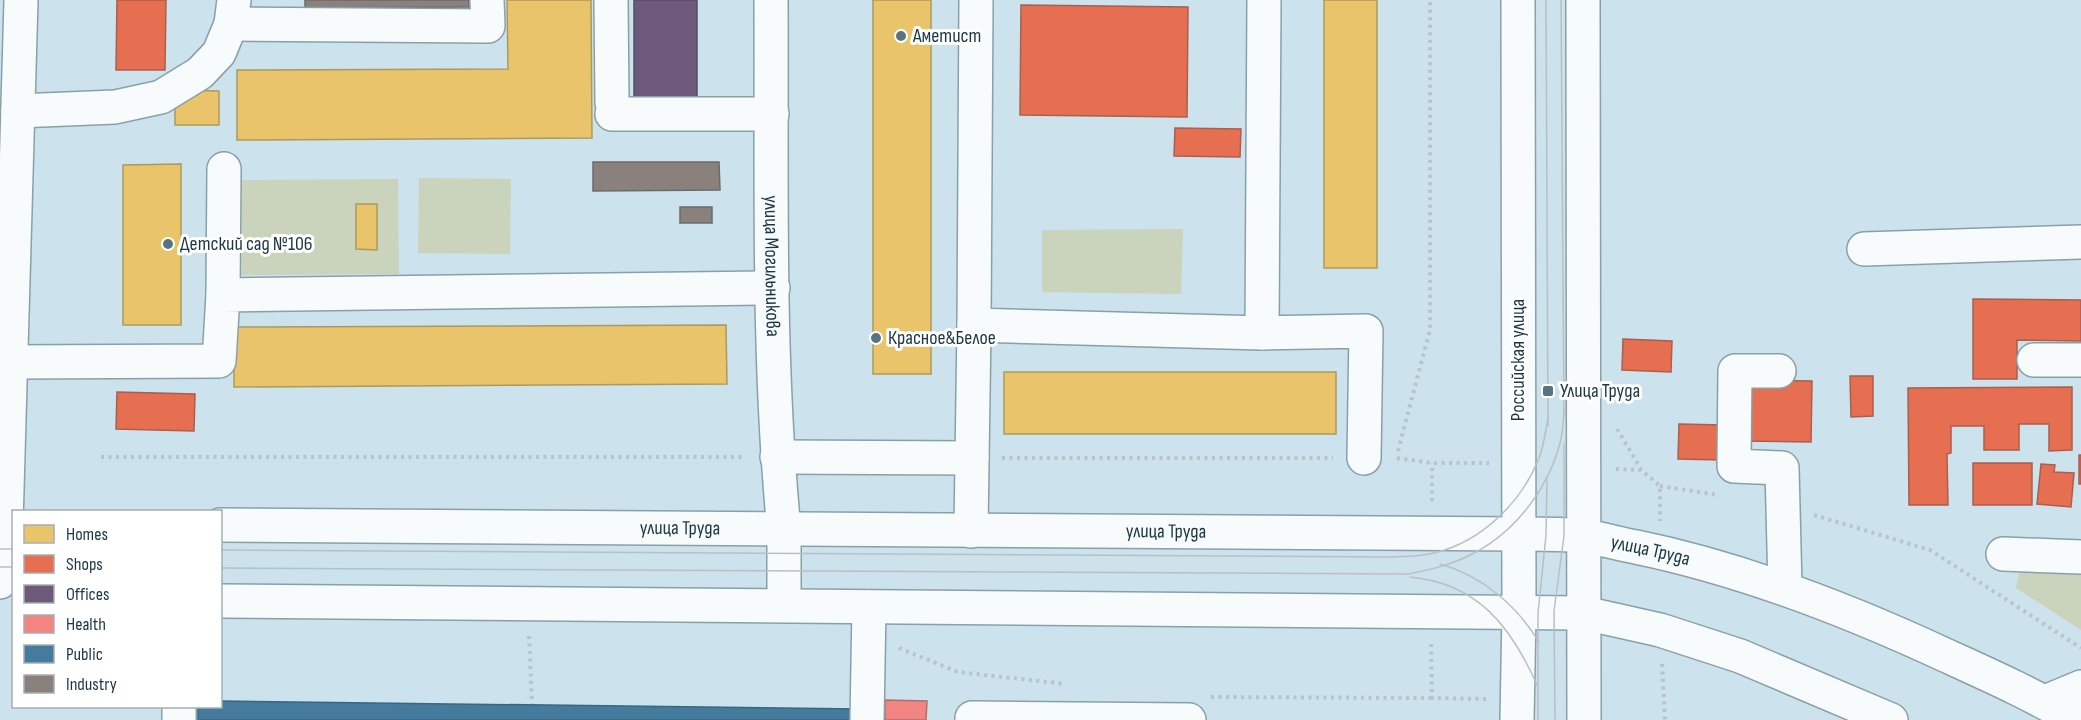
<svg xmlns="http://www.w3.org/2000/svg" width="2081" height="720" viewBox="0 0 2081 720" font-family="'Sofia Sans Condensed',sans-serif">
  <style>
    .green { fill: #cad3bb }
    .homes { fill: #e9c46a; stroke: #ab9a5e; stroke-width: 1.5 }
    .shops { fill: #e76f51; stroke: #aa5e4d; stroke-width: 1.5 }
    .offices { fill: #6d597a; stroke: #544f6a; stroke-width: 1.5 }
    .health { fill: #f28482; stroke: #b26d6f; stroke-width: 1.5 }
    .public { fill: #457b9d; stroke: #386782; stroke-width: 1.5 }
    .industry { fill: #8a817c; stroke: #696b6b; stroke-width: 1.5 }
    .lines { fill: none; stroke-linecap: round; stroke-linejoin: round }
    .minor-casing { stroke: #89a0a9; stroke-width: 36 }
    .major-casing { stroke: #89a0a9; stroke-width: 36 }
    .path { stroke: #bac3c8; stroke-width: 4; stroke-dasharray: 3 4.5; stroke-linecap: butt }
    .minor { stroke: #f7fbfc; stroke-width: 33 }
    .major { stroke: #f7fbfc; stroke-width: 33 }
    .tram { stroke: #b9c0c2; stroke-width: 1.5 }
    .poi-dot { fill: #59737e; stroke: #fff; stroke-width: 2 }
    .labels { text-anchor: middle; dominant-baseline: central; stroke-width: 6; stroke-linejoin: round; paint-order: stroke }
    .poi-label { font-size: 20px; fill: #1b3743; stroke: #fff; text-anchor: start }
    .street-label { font-size: 20px; fill: #1b3743; stroke: #fff }
  </style>
  <rect width="100%" height="100%" fill="#cce2ec"/>
  <!-- green -->
  <g class="green">
    <polygon points="419,178 511,179 510,254 418,253"/>
    <polygon points="398,179 399,274 242,275 241,180"/>
    <polygon points="1183,229 1181,294 1042,292 1042,230"/>
    <polygon points="2020,568 2081,571 2081,630 2016,588"/>
  </g>
  <!-- homes -->
  <g class="homes">
    <polygon points="507,0 591,0 592,138 237,140 237,70 508,69"/>
    <rect x="873" y="0" width="58" height="374"/>
    <rect x="1324" y="0" width="53" height="268"/>
    <polygon points="175,90 219,91 219,125 175,125"/>
    <polygon points="181,164 181,325 123,325 123,165"/>
    <polygon points="356,204 377,204 377,250 356,249"/>
    <polygon points="726,325 727,384 234,387 234,327"/>
    <rect x="1004" y="372" width="332" height="62"/>
  </g>
  <!-- shops -->
  <g class="shops">
    <polygon points="117,0 166,0 165,70 116,70"/>
    <polygon points="1021,5 1188,7 1187,117 1020,115"/>
    <polygon points="1175,128 1241,129 1240,157 1174,156"/>
    <polygon points="1973,299 2081,300 2081,341 2017,340 2017,379 1973,379"/>
    <polygon points="1623,339 1672,341 1671,372 1622,370"/>
    <polygon points="1850,376 1873,376 1873,416 1851,417"/>
    <polygon points="1743,380 1812,381 1811,442 1743,441"/>
    <polygon points="2072,387 2072,450 2049,451 2049,424 2019,424 2019,450 1984,450 1984,426 1951,426 1951,453 1947,454 1948,505 1909,505 1908,388"/>
    <polygon points="117,392 195,394 194,431 116,429"/>
    <polygon points="1679,424 1723,425 1722,460 1678,459"/>
    <rect x="2079" y="455" width="2" height="29"/>
    <rect x="1973" y="463" width="59" height="42"/>
    <polygon points="2041,464 2055,465 2054,472 2074,473 2071,507 2037,504"/>
  </g>
  <!-- offices -->
  <rect class="offices" x="634" y="0" width="63" height="104"/>
  <!-- health -->
  <polygon class="health" points="885,700 927,701 926,720 885,720"/>
  <!-- public -->
  <polygon class="public" points="220,701 859,709 858,720 198,720 198,706 220,706"/>
  <!-- industry -->
  <g class="industry">
    <polygon points="305,0 469,0 469,7 305,8"/>
    <polygon points="593,162 719,162 720,190 593,191"/>
    <rect x="680" y="207" width="32" height="16"/>
  </g>
  <g class="lines">
    <!-- minor casing -->
    <g class="minor-casing">
      <g id="minor">
        <polyline points="611,0 612,103"/>
        <path id="s1" d="M771,0C772,176 767,354 784,530"/>
        <polyline points="976,0 974,325 1262,333 1264,0"/>
        <polyline points="231,24 488,26 487,0"/>
        <polyline points="18,111 115,107 161,97 200,73 219,53 231,24 234,0"/>
        <polyline points="612,114 772,114"/>
        <polyline points="1864,249 2081,242"/>
        <polyline points="223,295 224,169"/>
        <polyline points="1262,333 1366,331 1364,458"/>
        <polyline points="2034,360 2081,360"/>
        <polyline points="11,362 219,361 223,295 773,288"/>
        <polyline points="1779,371 1735,371 1734,466 1782,468 1785,588"/>
        <polyline points="777,457 972,458"/>
        <polyline points="6,524 21,0"/>
        <polyline points="971,531 974,325"/>
        <polyline points="2003,554 2081,557"/>
        <polyline points="2045,702 2081,687"/>
        <polyline points="179,720 179,706"/>
        <polyline points="867,720 869,607"/>
        <polyline points="972,720 972,718 1189,720"/>
      </g>
    </g>
    <!-- major casing -->
    <g class="major-casing">
      <g id="major">
        <polyline points="1583,0 1584,720"/>
        <path id="s2" d="M220,525L1519,534C1540,534 1561,534 1582,536C1600,538 1618,544 1636,547C1743,569 1846,609 1945,655C1989,675 2034,695 2075,720"/>
        <polyline points="784,530 784,605"/>
        <polyline points="0,582 6,524"/>
        <polyline points="220,601 1584,613 1660,630 1740,656 1891,720"/>
        <polyline points="1517,720 1519,612 1518,0"/>
      </g>
    </g>
    <!-- path -->
    <g class="path">
      <polyline points="1617,429 1641,469"/>
      <polyline points="1398,451 1430,330 1430,0"/>
      <polyline points="101,457 746,457"/>
      <polyline points="1002,458 1333,458"/>
      <polyline points="1397,458 1432,463 1489,463"/>
      <polyline points="1616,469 1641,470 1660,486 1660,521"/>
      <polyline points="1660,486 1719,495"/>
      <polyline points="1432,501 1432,463"/>
      <polyline points="1814,515 1930,550 2081,648"/>
      <polyline points="529,636 532,704"/>
      <polyline points="1431,644 1432,698 1487,699"/>
      <polyline points="899,648 958,672 1066,684"/>
      <polyline points="1662,664 1665,720"/>
      <polyline points="1211,697 1432,698"/>
    </g>
    <!-- minor -->
    <use href="#minor" class="minor"/>
    <!-- major -->
    <use href="#major" class="major"/>
    <!-- tram -->
    <g class="tram">
      <polyline points="1546,0 1548,426"/>
      <polyline points="1561,0 1564,417"/>
      <polyline points="0,549 14,549"/>
      <path d="M220,550L1390,557C1401,556 1412,557 1423,555C1475,548 1520,506 1539,458C1544,446 1546,430 1548,417"/>
      <path d="M1440,564C1483,576 1517,606 1539,642"/>
      <polyline points="0,567 14,567"/>
      <path d="M220,568L1408,574C1428,570 1447,566 1466,557C1512,536 1547,492 1560,443C1563,433 1563,421 1564,411"/>
      <path d="M1410,577C1477,583 1511,626 1537,685"/>
      <polyline points="1538,720 1538,613 1546,535 1547,480"/>
      <polyline points="1555,720 1554,611 1564,536 1564,444"/>
    </g>
  </g>
  <!-- markers -->
  <g class="poi-dot">
    <circle cx="901" cy="36" r="6"/>
    <circle cx="168" cy="244" r="6"/>
    <circle cx="876" cy="338" r="6"/>
    <rect x="1542" y="385" width="12" height="12" rx="3"/>
  </g>
  <g class="labels">
    <!-- poi labels -->
    <g class="poi-label">
      <text x="913" y="36">Аметист</text>
      <text x="180" y="244">Детский сад №106</text>
      <text x="888" y="338">Красное&amp;Белое</text>
      <text x="1560" y="391">Улица Труда</text>
    </g>
    <!-- street labels -->
    <g class="street-label">
      <text stroke="none"><textPath href="#s1" startOffset="266">улица Могильникова</textPath></text>
      <text transform="translate(1518 360) rotate(-90)">Российская улица</text>
      <text stroke="none"><textPath href="#s2" startOffset="460">улица Труда</textPath></text>
      <text stroke="none"><textPath href="#s2" startOffset="946">улица Труда</textPath></text>
      <text stroke="none"><textPath href="#s2" startOffset="1432">улица Труда</textPath></text>
    </g>
  </g>
  <!-- legend -->
  <rect x="12" y="510" width="210" height="198" fill="#ffffff" stroke="#a4afb4" stroke-width="1.5"/>
  <rect x="24" y="525" width="30" height="18" fill="#e9c46a" stroke="#a4afb4" stroke-width="1.5"/>
  <text x="66" y="540" font-size="18" fill="#1b3743">Homes</text>
  <rect x="24" y="555" width="30" height="18" fill="#e76f51" stroke="#a4afb4" stroke-width="1.5"/>
  <text x="66" y="570" font-size="18" fill="#1b3743">Shops</text>
  <rect x="24" y="585" width="30" height="18" fill="#6d597a" stroke="#a4afb4" stroke-width="1.5"/>
  <text x="66" y="600" font-size="18" fill="#1b3743">Offices</text>
  <rect x="24" y="615" width="30" height="18" fill="#f28482" stroke="#a4afb4" stroke-width="1.5"/>
  <text x="66" y="630" font-size="18" fill="#1b3743">Health</text>
  <rect x="24" y="645" width="30" height="18" fill="#457b9d" stroke="#a4afb4" stroke-width="1.5"/>
  <text x="66" y="660" font-size="18" fill="#1b3743">Public</text>
  <rect x="24" y="675" width="30" height="18" fill="#8a817c" stroke="#a4afb4" stroke-width="1.5"/>
  <text x="66" y="690" font-size="18" fill="#1b3743">Industry</text>
</svg>
